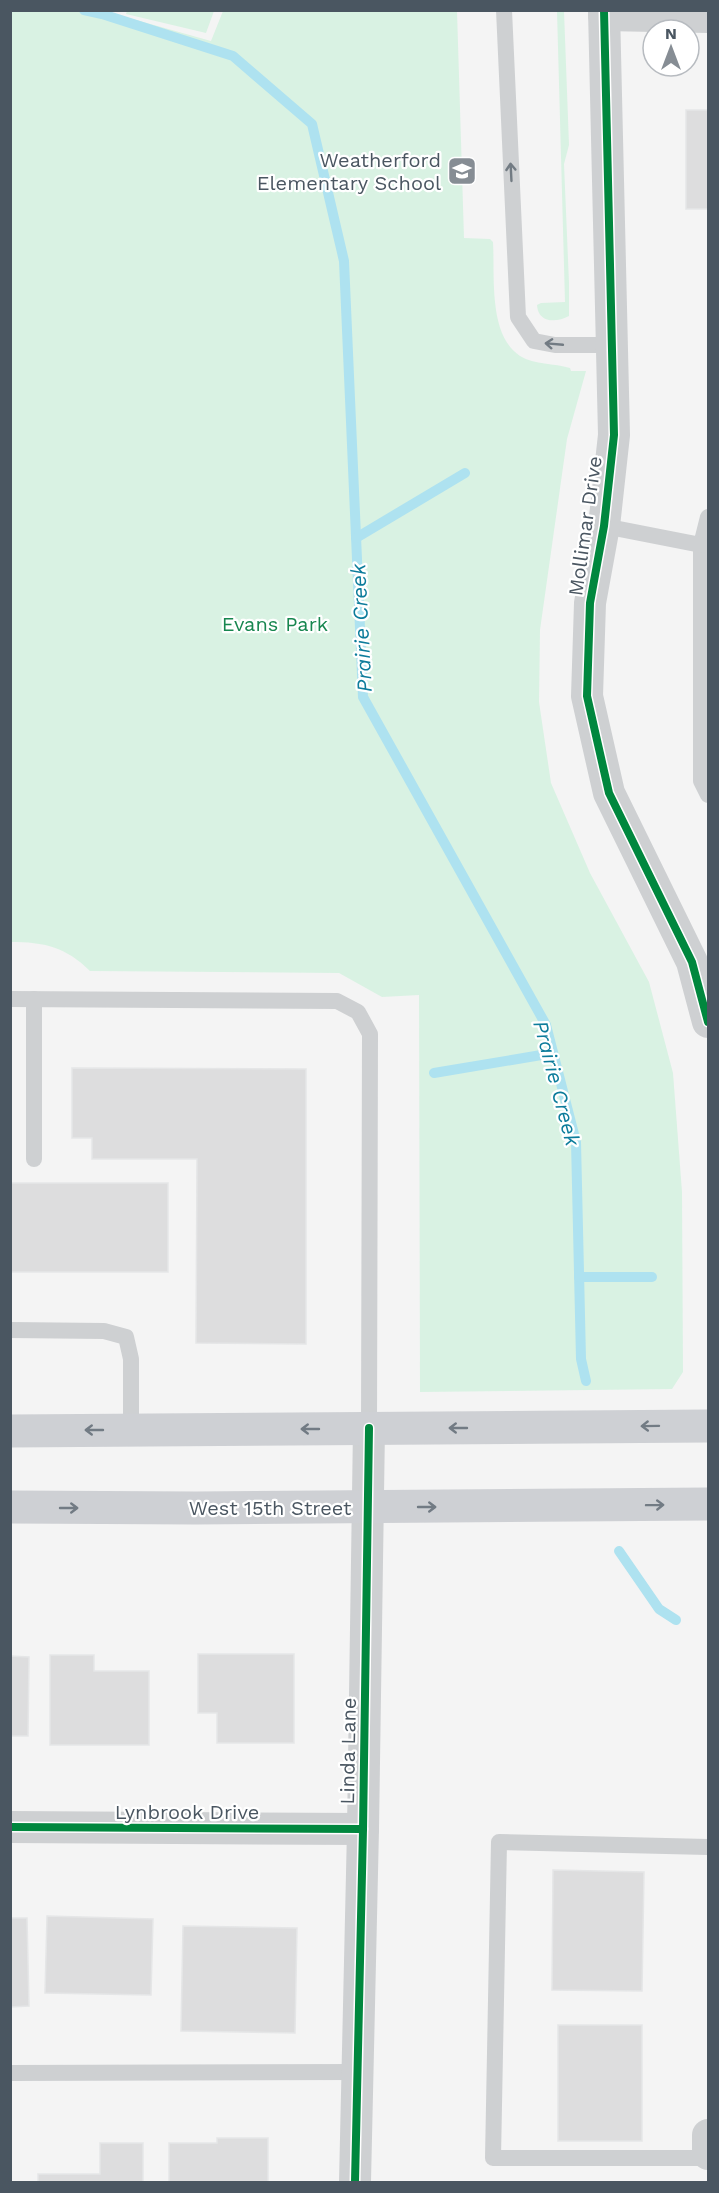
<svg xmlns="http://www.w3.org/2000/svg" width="719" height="2193" viewBox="0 0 719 2193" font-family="'Work Sans',sans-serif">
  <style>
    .green { fill: #d9f2e3 }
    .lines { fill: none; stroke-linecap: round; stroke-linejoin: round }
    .stream { stroke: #aee2f0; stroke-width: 10 }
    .building { fill: #ddddde; stroke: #e5e6e7; stroke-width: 1.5 }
    .service { stroke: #ced0d2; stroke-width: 16 }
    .minor { stroke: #ced0d2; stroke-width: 32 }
    .secondary { stroke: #ced0d4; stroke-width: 33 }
    .cycleway-casing { stroke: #fff; stroke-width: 11 }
    .cycleway { stroke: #00873e; stroke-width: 8 }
    .oneway { stroke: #727b83 }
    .oneway2 { stroke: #727b84 }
    .labels { text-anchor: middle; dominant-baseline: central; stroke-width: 4.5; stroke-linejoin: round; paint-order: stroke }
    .poi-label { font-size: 20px; fill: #4a5661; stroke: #fff; text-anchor: end }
    .street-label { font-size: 20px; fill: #4a5661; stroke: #fff }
    .park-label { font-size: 20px; fill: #17864f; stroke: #fff }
    .water-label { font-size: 21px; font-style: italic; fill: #0c7c9b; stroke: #fff }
  </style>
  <rect width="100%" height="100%" fill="#f4f4f4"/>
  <!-- green -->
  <g class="green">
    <path d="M10,11H104L211,41L223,11H457L464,238L490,239L493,242C495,276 488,335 520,356C535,365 554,363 570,368L571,371H586L567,439L540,630L539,702L551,783L590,873L649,982L673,1073L682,1192L683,1372L672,1389L420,1392L419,995L382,997L339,973L90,971C66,947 44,942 11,942Z"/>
    <polygon points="127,11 127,10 214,11 206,33 126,14"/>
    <path d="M557,11H564L569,145L564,164L569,283V316C556,323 538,323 537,305L541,303L565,302Z"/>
  </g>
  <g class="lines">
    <!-- stream -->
    <g class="stream">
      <polyline points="84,10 102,14 233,56 312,124 344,261 363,697 546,1025 576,1142 581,1359 586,1381"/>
      <polyline points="356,538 465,473"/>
      <polyline points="434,1073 553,1053"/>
      <polyline points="579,1277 652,1277"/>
      <polyline points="619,1551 659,1609 676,1620"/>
    </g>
  </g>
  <!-- building -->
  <g class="building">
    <rect x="686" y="110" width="22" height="99"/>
    <polygon points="72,1068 306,1069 306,1344 196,1343 197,1159 92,1159 92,1138 72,1138"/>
    <rect x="11" y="1183" width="157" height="89"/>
    <polygon points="198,1654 294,1654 294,1743 217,1743 217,1713 198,1713"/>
    <polygon points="50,1655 94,1655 94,1671 149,1671 149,1745 50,1745"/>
    <polygon points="10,1656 29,1657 28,1736 10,1736"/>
    <polygon points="553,1870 644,1872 642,1991 552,1990"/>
    <polygon points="47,1916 153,1919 151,1995 45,1993"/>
    <polygon points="10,1918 27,1918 29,2006 10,2007"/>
    <polygon points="183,1926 297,1928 295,2033 181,2031"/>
    <rect x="558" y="2025" width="84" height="116"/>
    <polygon points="217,2138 268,2138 268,2182 169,2182 169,2143 217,2143"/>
    <polygon points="100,2143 143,2143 143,2182 38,2182 38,2174 100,2174"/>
  </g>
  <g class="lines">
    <!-- service -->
    <g class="service">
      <polyline points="504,10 518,317 534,341 555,345 612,345"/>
      <polyline points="708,517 701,545 701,781 708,795"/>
      <polyline points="604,526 701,545"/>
      <polyline points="10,999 337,1001 358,1012 370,1034 369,1428"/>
      <polyline points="34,1159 34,999"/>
      <polyline points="10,1330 104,1331 126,1337 131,1359 131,1430"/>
      <polyline points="708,1847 499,1842 493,2158 708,2158"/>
      <polyline points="10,2073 357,2072"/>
    </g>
    <!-- minor -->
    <g class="minor">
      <polyline points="604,10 614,435 604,526 590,603 587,696 609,793 692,962 708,1022"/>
      <polyline points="604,15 708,17"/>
      <polyline points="10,1827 363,1829"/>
      <polyline points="708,2135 708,2154"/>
      <polyline points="355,2182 363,1829 369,1428"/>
    </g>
    <!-- secondary -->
    <g class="secondary">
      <polyline points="10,1431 708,1426"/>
      <polyline points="10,1507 196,1508 708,1504"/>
    </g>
    <!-- cycleway casing -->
    <g class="cycleway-casing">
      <g id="cycleway">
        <polyline points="604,10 614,435 604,526 590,603 587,696 609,793 692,962 708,1022"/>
        <polyline points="10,1827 363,1829"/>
        <polyline points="355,2182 363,1829 369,1428"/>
      </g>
    </g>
    <!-- cycleway -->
    <use href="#cycleway" class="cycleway"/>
  </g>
  <!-- one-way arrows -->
  <defs><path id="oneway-shaft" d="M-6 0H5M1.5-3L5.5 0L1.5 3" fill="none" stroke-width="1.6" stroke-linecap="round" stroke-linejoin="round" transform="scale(1.5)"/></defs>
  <g class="oneway">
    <use href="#oneway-shaft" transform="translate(511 172) rotate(-93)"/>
    <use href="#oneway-shaft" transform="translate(554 344) rotate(-175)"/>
  </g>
  <g class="oneway2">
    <use href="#oneway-shaft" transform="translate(650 1426) rotate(179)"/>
    <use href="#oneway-shaft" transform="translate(458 1428) rotate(180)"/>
    <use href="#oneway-shaft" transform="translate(310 1429) rotate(180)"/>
    <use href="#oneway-shaft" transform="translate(94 1430) rotate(180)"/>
    <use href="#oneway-shaft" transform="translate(655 1505) rotate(-1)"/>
    <use href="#oneway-shaft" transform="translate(427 1507)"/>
    <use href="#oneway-shaft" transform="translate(69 1508)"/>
  </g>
  <!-- icons -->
  <defs>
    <g id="school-square" transform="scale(1.5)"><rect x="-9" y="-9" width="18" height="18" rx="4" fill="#868d94" stroke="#fff"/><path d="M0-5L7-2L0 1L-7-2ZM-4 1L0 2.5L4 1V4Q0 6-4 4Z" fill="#fff"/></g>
  </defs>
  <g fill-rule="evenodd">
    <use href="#school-square" x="462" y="171"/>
  </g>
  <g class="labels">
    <!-- poi labels -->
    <g class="poi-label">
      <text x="441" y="160">Weatherford<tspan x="441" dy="23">Elementary School</tspan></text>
    </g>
    <!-- street labels -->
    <g class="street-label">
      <text transform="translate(585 526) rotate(-82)">Mollimar Drive</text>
      <text x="270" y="1508">West 15th Street</text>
      <text transform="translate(348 1751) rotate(-89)">Linda Lane</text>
      <text x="187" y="1812">Lynbrook Drive</text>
    </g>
    <!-- park labels -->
    <g class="park-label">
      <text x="275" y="624">Evans Park</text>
    </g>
    <!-- water labels -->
    <g class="water-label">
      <text transform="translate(361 628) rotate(-93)">Prairie Creek</text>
      <text transform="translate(557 1083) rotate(75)">Prairie Creek</text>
    </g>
  </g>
  <!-- border -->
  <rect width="719" height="2193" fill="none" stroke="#4a5661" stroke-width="24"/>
  <!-- north arrow -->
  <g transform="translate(671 48)"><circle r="28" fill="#ffffff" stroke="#b7bbc0" stroke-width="1.5"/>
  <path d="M0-4.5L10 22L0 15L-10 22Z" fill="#868d94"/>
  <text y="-9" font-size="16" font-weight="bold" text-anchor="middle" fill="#4a5661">N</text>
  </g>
</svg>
